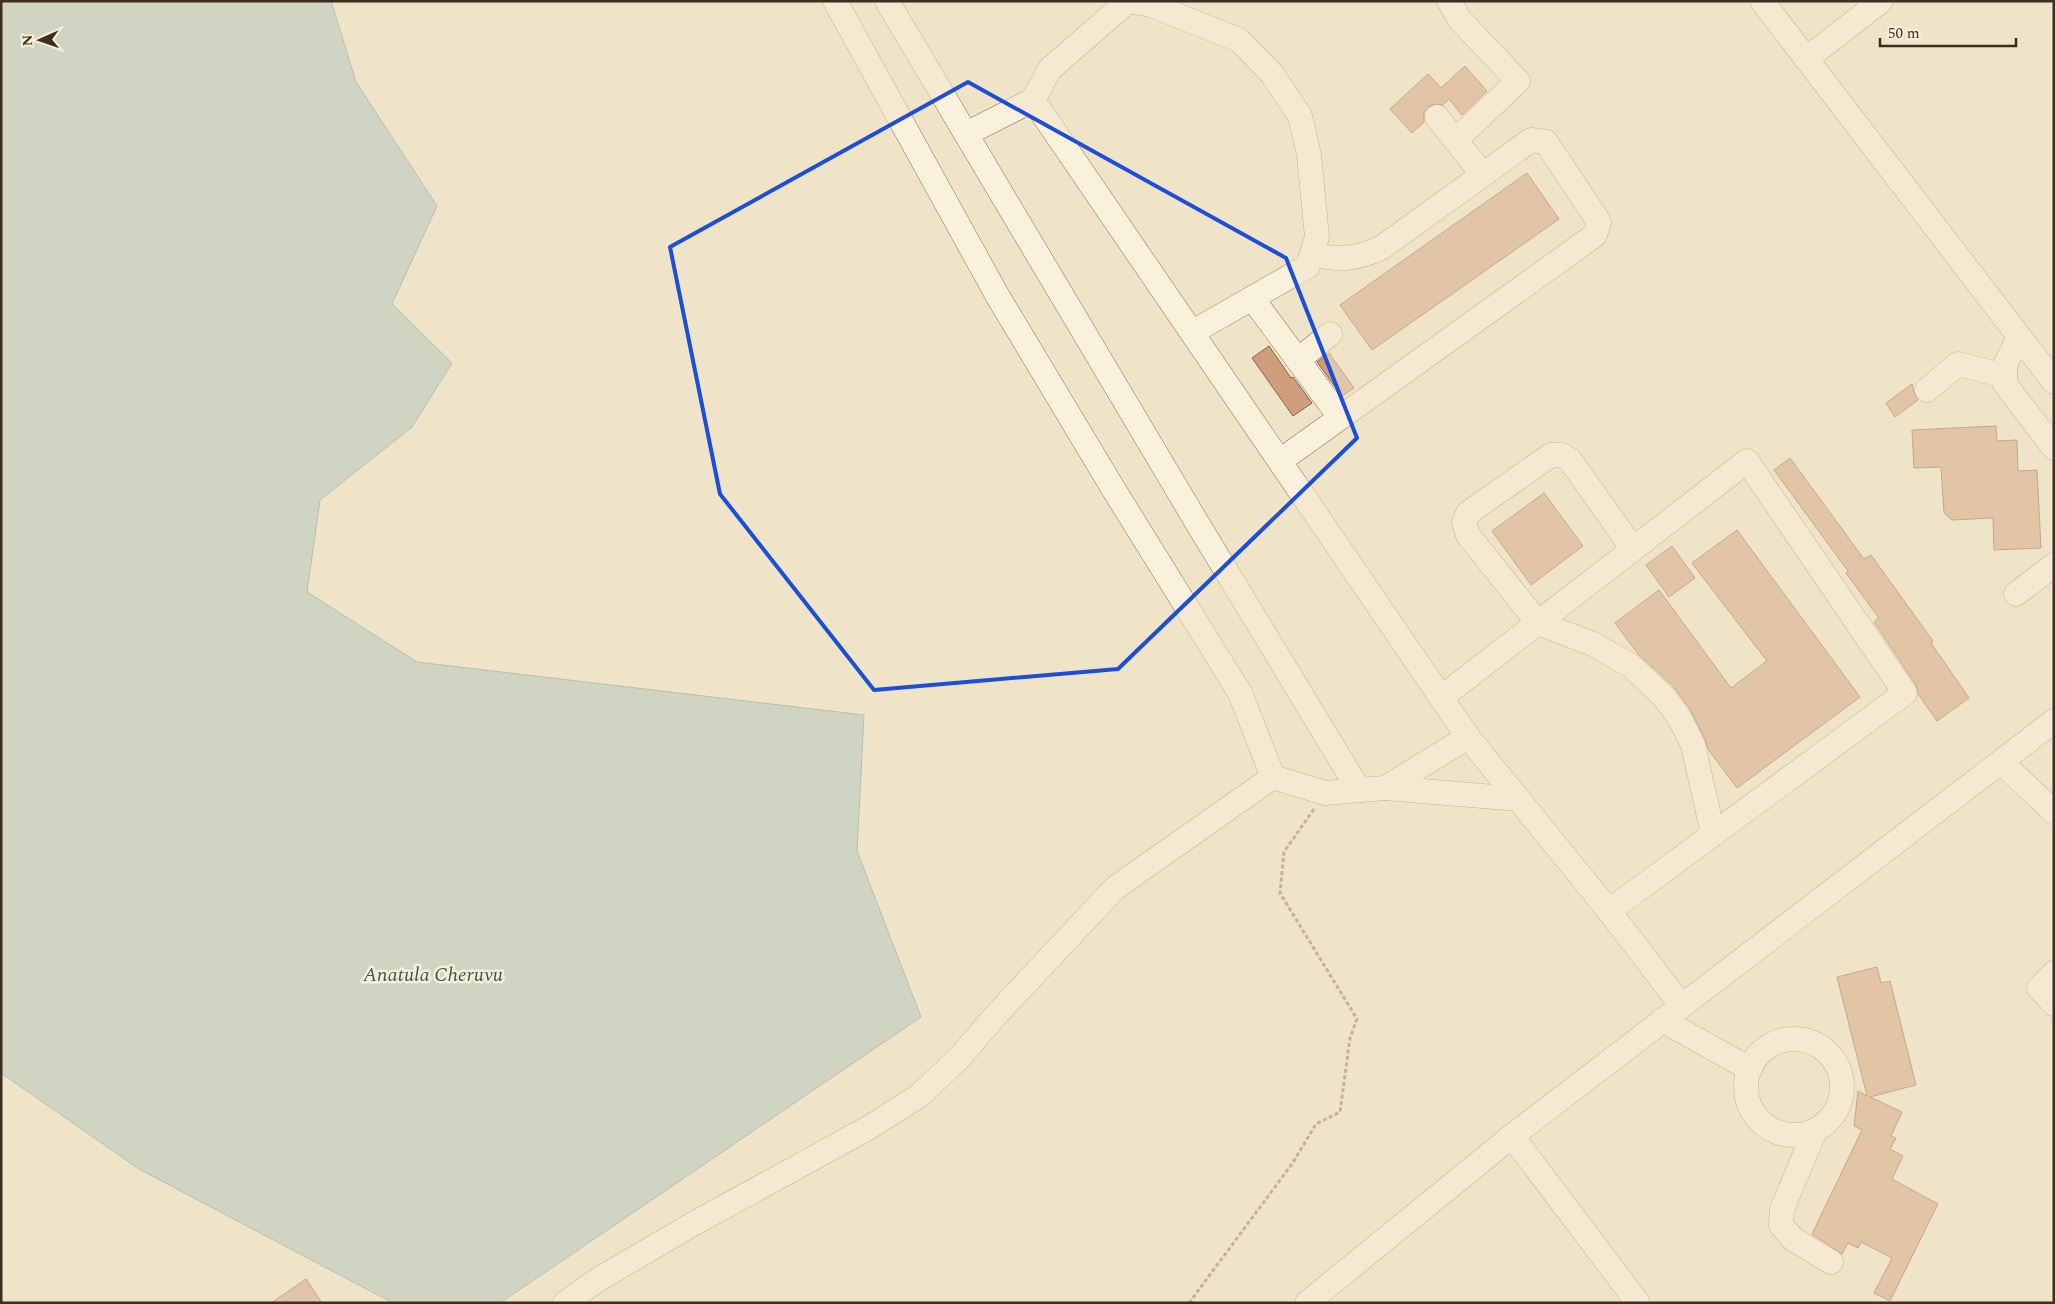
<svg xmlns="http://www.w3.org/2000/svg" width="2055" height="1304" viewBox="0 0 2055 1304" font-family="Spectral,serif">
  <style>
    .water { fill: #a9c4bc; stroke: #6f938a }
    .building { fill: #cf9f7d; stroke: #8d5f41 }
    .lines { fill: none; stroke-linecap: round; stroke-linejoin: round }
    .minor-casing { stroke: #8d765c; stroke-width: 25 }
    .path { stroke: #8d765c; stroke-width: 3; stroke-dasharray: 4 2.5; stroke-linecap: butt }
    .minor { stroke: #faf1dc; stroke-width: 24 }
    .marked { fill: none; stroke: #1d4ed8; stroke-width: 4; stroke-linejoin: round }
    .labels { text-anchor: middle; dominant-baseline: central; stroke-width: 5; stroke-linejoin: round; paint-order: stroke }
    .water-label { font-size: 20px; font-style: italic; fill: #2f5d5a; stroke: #f7eed8 }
  </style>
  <rect width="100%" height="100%" fill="#f0e4c8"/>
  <!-- water -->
  <polygon class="water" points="1,1 331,1 356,82 437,206 392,304 452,363 412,427 320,500 307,592 417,662 864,715 857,851 921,1017 500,1303 393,1303 139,1169 1,1073"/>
  <!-- building -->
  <g class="building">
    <polygon points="1465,66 1487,91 1462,115 1449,99 1443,105 1435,104 1428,107 1424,112 1424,122 1412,133 1390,109 1428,74 1441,88"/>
    <polygon points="1527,173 1559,219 1372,350 1340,305"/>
    <polygon points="1269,346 1291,378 1293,377 1312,403 1293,416 1252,358"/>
    <polygon points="1329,353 1354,388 1342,396 1317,362"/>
    <polygon points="1912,384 1914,393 1918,400 1895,417 1886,403"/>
    <polygon points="1996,426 1997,441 2017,440 2018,471 2037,470 2041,548 1994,550 1993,518 1952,520 1944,513 1941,467 1914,468 1912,430"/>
    <polygon points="1790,458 1864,559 1871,555 1933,641 1931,643 1969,698 1937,721 1918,694 1916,685 1874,622 1879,618 1846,573 1848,571 1774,470"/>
    <polygon points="1544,493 1583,546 1531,585 1492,531"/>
    <polygon points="1737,530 1860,697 1737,788 1708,749 1705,739 1690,709 1673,686 1638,654 1615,623 1659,590 1731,688 1767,661 1692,563"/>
    <polygon points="1672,546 1695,578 1669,597 1646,565"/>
    <polygon points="1877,967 1881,983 1890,981 1916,1085 1870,1097 1902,1112 1891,1136 1896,1138 1890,1149 1903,1156 1892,1179 1938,1204 1890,1301 1874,1293 1892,1258 1861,1242 1858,1248 1848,1243 1842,1254 1812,1234 1862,1130 1854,1126 1858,1091 1867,1096 1837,977"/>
    <polygon points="306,1279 322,1303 271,1303"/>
  </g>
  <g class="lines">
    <!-- minor casing -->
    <g class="minor-casing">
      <g id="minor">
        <polyline points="835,1 997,295 1114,490 1240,693 1273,777"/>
        <polyline points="887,1 1196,521 1359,790"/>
        <polyline points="1129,1 1151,5 1239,40 1272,74 1300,116 1309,155 1317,237 1308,266 1193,332"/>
        <polyline points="1449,1 1460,20 1518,81 1456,140"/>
        <polyline points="1762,1 2054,382"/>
        <polyline points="1806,59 1881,1"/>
        <polyline points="1033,100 1468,737 1609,911 1681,1005"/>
        <polyline points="1437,117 1483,175"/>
        <polyline points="966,134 1033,100 1050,69 1128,1"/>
        <polyline points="1252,298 1340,417"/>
        <polyline points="2019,337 2005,365 2005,384 2054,448"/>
        <polyline points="1298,360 1330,334"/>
        <polyline points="1927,390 1958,364 2005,376"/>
        <path d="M1280,461L1595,235L1599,222L1546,142L1531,140L1381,248C1356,259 1339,261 1313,254"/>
        <polyline points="1633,549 1570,460 1562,455 1551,455 1468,513 1464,523 1468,535 1538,623 1593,644 1631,666 1663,696 1679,717 1693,745 1713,834"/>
        <polyline points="2016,594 2054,565"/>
        <polyline points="1442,697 1747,461 1905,693 1609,911"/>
        <polyline points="2001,762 2054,812"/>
        <polyline points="1385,788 1519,799"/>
        <polyline points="2054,973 2039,988 2054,1004"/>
        <polyline points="1662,1020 1750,1069"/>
        <circle cx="1794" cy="1087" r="48"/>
        <polyline points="1815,1131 1782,1209 1781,1225 1793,1239 1831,1262"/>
        <polyline points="1512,1136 1638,1303"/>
        <polyline points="565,1303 599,1279 693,1224 870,1127 920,1095 961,1056 996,1015 1115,888 1273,777 1325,793 1385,788 1468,737"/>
        <polyline points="1307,1303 1512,1136 2054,721"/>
      </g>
    </g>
    <!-- path -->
    <polyline class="path" points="1189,1303 1292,1164 1316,1124 1340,1112 1350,1038 1357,1019 1280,893 1284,852 1314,809"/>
    <!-- minor -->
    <use href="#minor" class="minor"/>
  </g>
  <!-- marked area -->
  <path d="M0 0H2055V1304H0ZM968,82L1286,258L1357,438L1118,669L874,690L720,494L670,247Z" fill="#f0e4c8" fill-opacity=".55" fill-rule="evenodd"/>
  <path class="marked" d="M968,82L1286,258L1357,438L1118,669L874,690L720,494L670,247Z"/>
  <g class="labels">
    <!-- water labels -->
    <g class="water-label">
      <text x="433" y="975">Anatula Cheruvu</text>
    </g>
  </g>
  <!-- border -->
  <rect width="2055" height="1304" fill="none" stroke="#3d2e20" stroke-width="5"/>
  <!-- north arrow -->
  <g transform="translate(40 40) rotate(268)" stroke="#f7eed8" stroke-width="4" paint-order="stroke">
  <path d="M0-4L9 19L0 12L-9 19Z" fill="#3d2e20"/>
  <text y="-8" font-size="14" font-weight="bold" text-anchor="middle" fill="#3d2e20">N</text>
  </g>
  <!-- scale -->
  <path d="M1880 38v8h136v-8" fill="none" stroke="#3d2e20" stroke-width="2.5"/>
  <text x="1888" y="38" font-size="15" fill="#3d2e20" stroke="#f7eed8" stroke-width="4" paint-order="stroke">50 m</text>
</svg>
